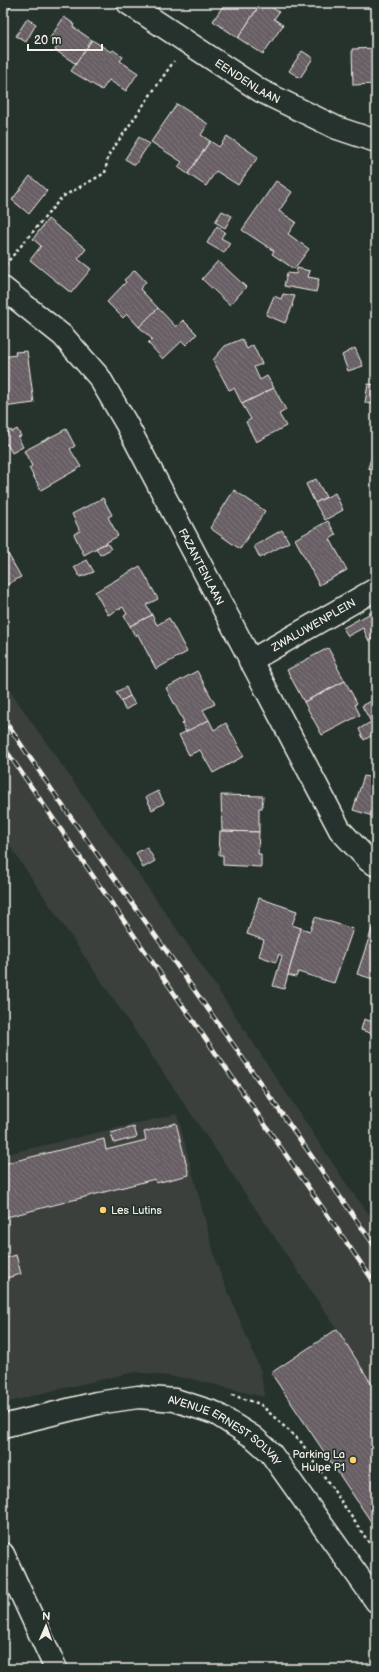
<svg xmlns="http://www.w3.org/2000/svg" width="379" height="1672" viewBox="0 0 379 1672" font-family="'Balsamiq Sans',sans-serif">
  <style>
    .built { fill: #3a403e }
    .building { fill: url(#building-back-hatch); stroke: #f4f1e8 }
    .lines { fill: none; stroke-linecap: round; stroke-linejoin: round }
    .minor-casing { stroke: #f4f1e8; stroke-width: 25 }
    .path { stroke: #f4f1e8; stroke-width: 2.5; stroke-dasharray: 3 3; stroke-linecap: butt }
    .minor { stroke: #26332d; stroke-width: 22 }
    .rail-casing { stroke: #f4f1e8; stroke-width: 4.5 }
    .rail { stroke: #26332d; stroke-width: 3; stroke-dasharray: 9; stroke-linecap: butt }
    .poi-dot { fill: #ffd166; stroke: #26332d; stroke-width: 1.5 }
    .labels { text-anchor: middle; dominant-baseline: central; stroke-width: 3.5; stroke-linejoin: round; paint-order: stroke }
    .street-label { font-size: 11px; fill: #f4f1e8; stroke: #26332d }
    .poi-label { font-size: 11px; fill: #f4f1e8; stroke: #26332d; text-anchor: start }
  </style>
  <defs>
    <pattern id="building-back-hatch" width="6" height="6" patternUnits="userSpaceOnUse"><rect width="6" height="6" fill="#685f65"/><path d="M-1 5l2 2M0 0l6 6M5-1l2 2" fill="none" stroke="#7e767b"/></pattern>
  </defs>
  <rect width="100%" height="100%" fill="#26332d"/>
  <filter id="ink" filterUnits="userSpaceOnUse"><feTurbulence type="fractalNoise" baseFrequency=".025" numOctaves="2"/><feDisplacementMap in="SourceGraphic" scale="8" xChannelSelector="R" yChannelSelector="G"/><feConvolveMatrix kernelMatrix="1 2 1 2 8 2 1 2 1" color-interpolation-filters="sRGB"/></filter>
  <g filter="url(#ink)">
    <!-- built -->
    <g class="built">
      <polygon points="3,681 197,958 349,1188 376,1223 376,1391 337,1329 3,836"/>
      <polygon points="177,1114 217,1265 261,1372 264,1397 192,1379 135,1372 38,1394 3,1404 3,1155"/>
    </g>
    <!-- building -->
    <g class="building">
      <polygon points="3,3 13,3 4,17 3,16"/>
      <polygon points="225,3 261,3 238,38 213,21"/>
      <polygon points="261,3 265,3 279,12 274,19 283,25 263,54 238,38"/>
      <polygon points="64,17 74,24 73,27 92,40 76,64 55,50 59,44 50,38"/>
      <polygon points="27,19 36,24 26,42 16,36"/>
      <polygon points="92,40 111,52 113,50 123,57 120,61 138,73 126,91 109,80 102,90 71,71"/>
      <polygon points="376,48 376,84 353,85 352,49"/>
      <polygon points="302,51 313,58 300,78 289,71"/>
      <polygon points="177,104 208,124 201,135 210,141 188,174 178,167 182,162 151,142"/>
      <polygon points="227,136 258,157 238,185 216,171 206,186 188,174 210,141 219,147"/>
      <polygon points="139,137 149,144 135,165 125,159"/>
      <polygon points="30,176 47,191 29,214 12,200"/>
      <polygon points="276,181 292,192 279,211 296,222 288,234 309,249 294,269 272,254 274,251 242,230"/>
      <polygon points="222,211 232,216 225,228 215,222"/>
      <polygon points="48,219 86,249 78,259 91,269 71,293 30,260 41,246 33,239"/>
      <polygon points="217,226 225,232 221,238 230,243 224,253 207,243"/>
      <polygon points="218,261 246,287 230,305 202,279"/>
      <polygon points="297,268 310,271 308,277 319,279 316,292 284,286 287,273 296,274"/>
      <polygon points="135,270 146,282 140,289 158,308 139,327 127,314 123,318 107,302 126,282 124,280"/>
      <polygon points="283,294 295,296 292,304 293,305 285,323 266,315 274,296 281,299"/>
      <polygon points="158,308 176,327 183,320 197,334 186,345 182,341 163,359 148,343 152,339 139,327"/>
      <polygon points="242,339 247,349 253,345 262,364 254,367 260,380 267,376 274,388 242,404 234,388 229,390 213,360 225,346"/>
      <polygon points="355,348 363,366 348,371 342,355"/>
      <polygon points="27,351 34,403 3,407 3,357 16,355 15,352"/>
      <polygon points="368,384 376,385 376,404 365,403"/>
      <polygon points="274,388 286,410 279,414 286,426 256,442 246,422 251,419 242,404"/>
      <polygon points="17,429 21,436 18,437 23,447 12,453 7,444 3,446 3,434 11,430 12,432"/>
      <polygon points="66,429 75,446 70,449 81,467 41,490 29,468 32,466 24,451"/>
      <polygon points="374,449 376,450 376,470 368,468"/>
      <polygon points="316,479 326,497 315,503 306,484"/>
      <polygon points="234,490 265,511 240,549 210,528"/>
      <polygon points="335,493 343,510 325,520 315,503"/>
      <polygon points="103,498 112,515 108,517 118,536 84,555 74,534 80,531 72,514"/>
      <polygon points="328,521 336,535 330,539 347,570 319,585 295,539"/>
      <polygon points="282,530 289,542 260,558 254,546"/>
      <polygon points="107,543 111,549 100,555 96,548"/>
      <polygon points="3,545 21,577 3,587"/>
      <polygon points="87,560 94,572 80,577 74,567"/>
      <polygon points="140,566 158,599 146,605 152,615 130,626 124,616 127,614 123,607 108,615 95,592"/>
      <polygon points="369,612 376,624 376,637 369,641 363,628 348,636 343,628 359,619 359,618 360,619 369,614"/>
      <polygon points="152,615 157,625 169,618 187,652 156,669 138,635 135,636 130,626"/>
      <polygon points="328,648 338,666 337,667 345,681 304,702 287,670"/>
      <polygon points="197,671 215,704 203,710 209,720 186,732 182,724 184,722 166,688"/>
      <polygon points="345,681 357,703 355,705 360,715 322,735 304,702"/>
      <polygon points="126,687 130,696 121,701 116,692"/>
      <polygon points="130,696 135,704 125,710 121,701"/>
      <polygon points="375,699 376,702 376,733 364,740 359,729 371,722 362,706"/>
      <polygon points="209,720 214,730 226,723 244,756 213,773 200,750 189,755 179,735"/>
      <polygon points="374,771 376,771 376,817 353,810 364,776 372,778"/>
      <polygon points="158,791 164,803 152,810 146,797"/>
      <polygon points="221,795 263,796 262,808 259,808 259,832 222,831"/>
      <polygon points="220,831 259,832 258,854 261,854 261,867 223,865 223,855 219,855"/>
      <polygon points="147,847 155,861 143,868 136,853"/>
      <polygon points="259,898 297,911 292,925 301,928 284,989 273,986 282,956 279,954 276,962 259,956 264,940 247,934"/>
      <polygon points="315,917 353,929 334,983 298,972 296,977 288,975 301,928 310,931"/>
      <polygon points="373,926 376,927 376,980 357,974"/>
      <polygon points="364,1019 376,1023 376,1035 361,1030"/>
      <polygon points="176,1123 189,1175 156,1183 155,1179 3,1218 3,1164 104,1139 106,1150 146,1140 144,1132"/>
      <polygon points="134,1127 137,1137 114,1143 111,1133"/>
      <polygon points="16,1255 21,1274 3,1279 3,1259"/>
      <polygon points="337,1329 376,1391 376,1529 271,1373"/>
    </g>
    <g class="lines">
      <!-- minor casing -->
      <g class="minor-casing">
        <g id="minor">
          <path id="s1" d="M128,3L261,91L337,128L376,141"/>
          <path id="s2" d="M3,288L63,336L99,377L126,423L340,830L369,861L376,865"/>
          <path id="s3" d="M250,661L376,589"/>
          <path id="s4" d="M3,1426L97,1403L138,1397L175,1400L215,1413L253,1437L270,1452L376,1601"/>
          <polyline points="3,1554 56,1669"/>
        </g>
      </g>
      <!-- path -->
      <g class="path">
        <polyline points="5,265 62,197 105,173 108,156 174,61"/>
        <polyline points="232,1395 260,1404 301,1442 376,1553"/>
      </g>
      <!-- minor -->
      <use href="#minor" class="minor"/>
      <!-- rail casing -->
      <g class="rail-casing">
        <g id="rail">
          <polyline points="3,718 65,809 235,1047 376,1248"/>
          <polyline points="3,746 376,1285"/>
        </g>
      </g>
      <!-- rail -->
      <use href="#rail" class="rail"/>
    </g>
  </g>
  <!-- markers -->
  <g class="poi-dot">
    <circle cx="103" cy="1210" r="4"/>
    <circle cx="353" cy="1460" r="4"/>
  </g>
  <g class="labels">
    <!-- street labels -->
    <g class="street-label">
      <text stroke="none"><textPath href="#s1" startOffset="143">EENDENLAAN</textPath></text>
      <text stroke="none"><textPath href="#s2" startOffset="347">FAZANTENLAAN</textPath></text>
      <text stroke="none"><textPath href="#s3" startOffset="73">ZWALUWENPLEIN</textPath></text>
      <text stroke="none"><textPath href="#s4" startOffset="234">AVENUE ERNEST SOLVAY</textPath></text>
    </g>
    <!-- poi labels -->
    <g class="poi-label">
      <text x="111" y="1210">Les Lutins</text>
      <text x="345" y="1454" text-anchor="end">Parking La<tspan x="345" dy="13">Hulpe P1</tspan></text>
    </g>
  </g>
  <!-- margin -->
  <rect width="379" height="1672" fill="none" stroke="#26332d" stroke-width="16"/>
  <rect x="8" y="8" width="363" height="1656" fill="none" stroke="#f4f1e8" stroke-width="1.5" filter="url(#ink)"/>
  <!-- north arrow -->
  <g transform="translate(46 1626) rotate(2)" stroke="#26332d" stroke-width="3" paint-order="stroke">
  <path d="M0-3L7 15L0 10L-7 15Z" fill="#f4f1e8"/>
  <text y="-6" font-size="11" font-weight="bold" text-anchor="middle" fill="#f4f1e8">N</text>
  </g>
  <!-- scale -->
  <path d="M28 44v6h74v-6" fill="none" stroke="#f4f1e8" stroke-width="2"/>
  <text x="34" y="44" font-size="12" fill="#f4f1e8" stroke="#26332d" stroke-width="3" paint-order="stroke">20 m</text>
</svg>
